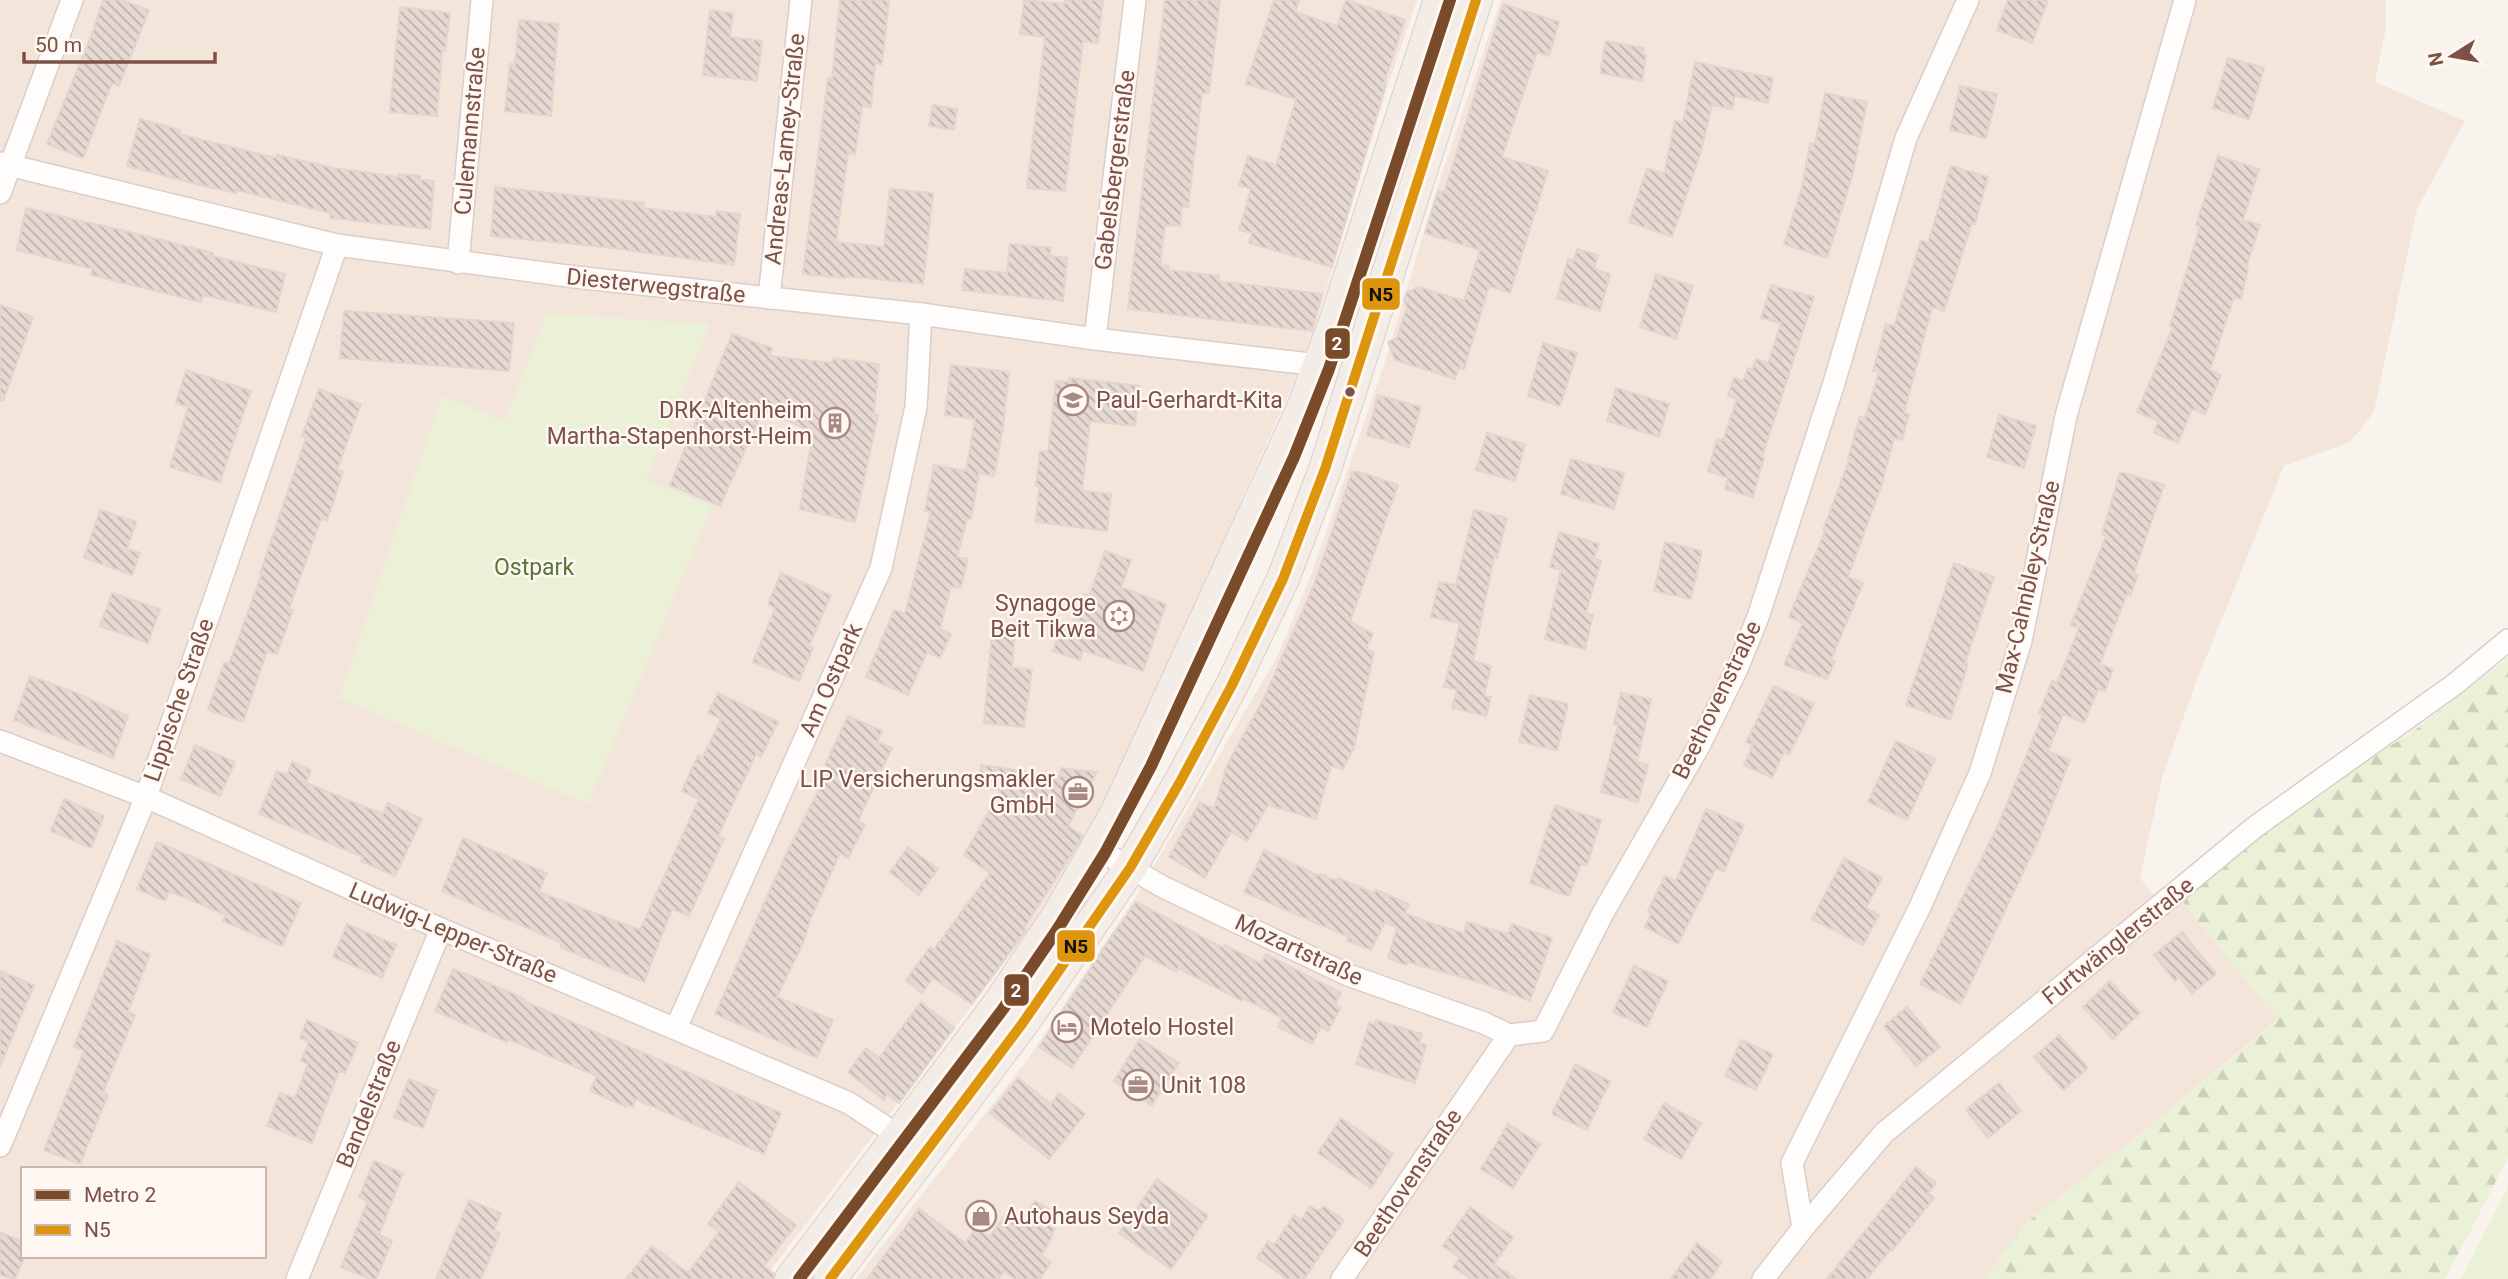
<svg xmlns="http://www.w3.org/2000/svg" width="2508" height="1279" viewBox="0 0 2508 1279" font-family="Roboto,sans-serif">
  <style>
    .residential { fill: #f4e5db; fill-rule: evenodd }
    .forest { fill: url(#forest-firs) }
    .park { fill: #eaf1d6 }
    .building { fill: url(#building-back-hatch); stroke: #e4d4ce; stroke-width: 2 }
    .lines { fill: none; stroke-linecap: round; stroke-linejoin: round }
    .minor-casing { stroke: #d9ceca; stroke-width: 24 }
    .primary-casing { stroke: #dbceca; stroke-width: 34 }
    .minor { stroke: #fefdfc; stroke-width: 21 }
    .primary { stroke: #f4ece6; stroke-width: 32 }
    .bus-1-casing { stroke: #fff7f1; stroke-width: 16 }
    .bus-1 { stroke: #de950e; stroke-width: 10 }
    .metro-1-casing { stroke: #fff7f1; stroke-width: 18 }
    .metro-1 { stroke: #7a4b2a; stroke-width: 12 }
    .bus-dot { fill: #7c5148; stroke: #fff7f1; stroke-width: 2.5 }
    .labels { text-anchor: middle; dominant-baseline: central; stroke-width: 5; stroke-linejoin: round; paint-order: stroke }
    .street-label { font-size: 23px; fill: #7c5148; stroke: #fff7f1 }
    .poi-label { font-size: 23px; fill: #7c5148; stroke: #fff7f1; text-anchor: start }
    .park-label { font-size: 23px; fill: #577739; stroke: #fff7f1 }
    .line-badge { stroke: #fff7f1; stroke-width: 2.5 }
    .badge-label { font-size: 19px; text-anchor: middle; font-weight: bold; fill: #fff }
    .pale-badge-label { font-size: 19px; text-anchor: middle; font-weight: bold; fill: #111 }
  </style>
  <defs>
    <pattern id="forest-firs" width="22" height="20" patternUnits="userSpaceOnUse" patternTransform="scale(1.75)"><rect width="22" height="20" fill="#eaf1d6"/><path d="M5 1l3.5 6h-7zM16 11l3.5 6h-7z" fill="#ccd0b9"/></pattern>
    <pattern id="building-back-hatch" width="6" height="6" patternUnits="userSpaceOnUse" patternTransform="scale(1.75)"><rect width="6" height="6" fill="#e6d9d3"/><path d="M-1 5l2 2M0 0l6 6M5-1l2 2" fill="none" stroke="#bfb2ad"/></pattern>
  </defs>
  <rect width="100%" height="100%" fill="#f9f3ed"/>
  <!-- residential -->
  <g class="residential">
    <path d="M0,0H1417L1389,82L1313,333L1291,389L1089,839L1030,929L764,1279H0ZM23,1169H264V1256H23Z"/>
    <polygon points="1501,0 2386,0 2386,28 2375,82 2465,121 2417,209 2374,412 2350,442 2284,466 2195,685 2162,778 2140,878 2152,893 2180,898 2278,1019 2121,1150 2027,1222 1984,1279 856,1279 1027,1060 1135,898 1277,657 1310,578 1383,368 1438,185"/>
  </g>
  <!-- forest -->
  <polygon class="forest" points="2508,658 2508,1158 2445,1279 1984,1279 2027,1222 2121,1150 2278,1020 2180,898 2321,789 2411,733"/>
  <!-- park -->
  <g class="park">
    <polygon points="547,314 710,324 646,480 712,506 588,804 339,698 442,396 505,421"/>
    <polygon points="2508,1187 2508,1279 2461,1279"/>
  </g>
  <!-- building -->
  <g class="building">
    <polygon points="103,0 122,0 149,10 119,86 112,83 83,158 47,144 92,34"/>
    <polygon points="840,0 889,0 882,64 875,63 871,107 862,106 855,154 848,153 836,242 884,247 890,189 933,193 923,284 846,276 846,278 803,274 828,78 832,79"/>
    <polygon points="1024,0 1064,4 1065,0 1103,0 1098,43 1083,41 1065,191 1027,188 1045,37 1020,34"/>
    <polygon points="1165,0 1220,0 1209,93 1202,93 1188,207 1182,206 1180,226 1165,225 1160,265 1169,266 1168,270 1219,276 1218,281 1322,294 1312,331 1128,309"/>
    <polygon points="1274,0 1299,0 1295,12 1337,26 1346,0 1405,20 1384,83 1386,84 1332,267 1249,243 1252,233 1239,230 1251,189 1239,185 1248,156 1276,165 1296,99 1246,84"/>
    <polygon points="2008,0 2048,0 2032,43 1997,30"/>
    <polygon points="1503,4 1559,22 1549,56 1537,52 1502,157 1548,171 1510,293 1489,286 1464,369 1459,368 1455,379 1395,360 1388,342 1397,338 1407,307 1404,301 1406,293 1419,287 1464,301 1480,250 1425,233 1438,191 1444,193"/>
    <polygon points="400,7 450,13 445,51 442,51 437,116 390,112"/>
    <polygon points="710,10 733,13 730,37 762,41 757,81 703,75"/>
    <polygon points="519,20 558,24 551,116 505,111 510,64 515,64"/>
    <polygon points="1606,41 1644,48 1643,54 1646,55 1642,81 1600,73"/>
    <polygon points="2228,58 2264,68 2249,119 2213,108"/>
    <polygon points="1695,62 1773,78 1768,103 1735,96 1732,109 1712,105 1701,152 1672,237 1629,222 1647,168 1664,174 1675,121 1683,123"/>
    <polygon points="1960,86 1997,94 1986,138 1950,130"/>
    <polygon points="1825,93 1867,102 1852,177 1827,258 1784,244 1802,187 1810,143 1815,144"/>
    <polygon points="933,105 957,109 954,130 929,126"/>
    <polygon points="140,119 180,130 179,134 276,158 277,155 334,168 399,177 399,174 420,176 420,180 434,181 430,229 330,218 331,213 236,190 236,193 200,185 127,166"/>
    <polygon points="2218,156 2259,169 2243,220 2260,225 2246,268 2248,269 2241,299 2234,297 2210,370 2221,375 2205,414 2192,409 2178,443 2154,433 2158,421 2137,412 2173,327 2170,326 2200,226 2196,225"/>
    <polygon points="1951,166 1988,177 1975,224 1972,223 1944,311 1932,307 1904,413 1909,414 1902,440 1894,438 1881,487 1848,577 1863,583 1831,660 1835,662 1827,679 1784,665 1803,623 1789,617 1825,531 1823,530 1850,458 1848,458 1860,416 1865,418 1879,372 1873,371 1886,324 1894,326 1921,240 1928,243"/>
    <polygon points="495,187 644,203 643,208 716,217 717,211 740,214 734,265 605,247 491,236"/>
    <polygon points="26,208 142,235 213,253 213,256 285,274 276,312 203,295 201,302 91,275 92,269 17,250"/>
    <polygon points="1010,244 1051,248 1050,256 1067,258 1063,301 962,290 965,269 1007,273"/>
    <polygon points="1577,249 1598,255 1594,269 1610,274 1600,311 1557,298 1568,259 1574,261"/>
    <polygon points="1656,274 1693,286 1676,339 1640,327"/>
    <polygon points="1771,285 1814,297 1762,457 1764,458 1753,497 1725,489 1728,478 1708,471 1717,439 1723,440 1737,399 1728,396 1734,378 1743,381 1748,368 1752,370 1756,359 1768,363 1781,323 1761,318"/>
    <polygon points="0,305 33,317 3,401 0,400"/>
    <polygon points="344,311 514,323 509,371 340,358"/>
    <polygon points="732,334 772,348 770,356 832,363 833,358 879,364 874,413 878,415 855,522 800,509 813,432 763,410 720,506 670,485"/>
    <polygon points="1543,343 1577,353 1560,406 1528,396"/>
    <polygon points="951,365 1009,372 1003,427 994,476 979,473 971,519 967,518 957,557 968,559 961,588 951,586 940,629 951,634 940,658 927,652 908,695 866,677 894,610 905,614 931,512 925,511 934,465 966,471 975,419 945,415"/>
    <polygon points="186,370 251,391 220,482 170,467 188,407 176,403"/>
    <polygon points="1069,378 1139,386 1135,426 1090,421 1082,491 1111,494 1107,531 1036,522 1039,487 1036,486 1040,451 1048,452 1056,381 1069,382"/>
    <polygon points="1616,388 1669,404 1659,437 1607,421"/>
    <polygon points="319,389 361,404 337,470 343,472 327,521 321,519 289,609 293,610 277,654 267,651 243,722 208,710 224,663 229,664 262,573 260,573 306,438 302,436"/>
    <polygon points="1378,395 1421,407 1409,447 1367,435"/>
    <polygon points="1999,415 2036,426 2024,468 1987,457"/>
    <polygon points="1487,433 1525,444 1515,481 1476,470"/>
    <polygon points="1571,459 1624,473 1614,509 1561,494"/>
    <polygon points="1352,472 1360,472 1398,485 1350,622 1373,634 1366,649 1374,652 1354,748 1343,769 1331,766 1316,819 1268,805 1247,841 1231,832 1205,878 1169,857 1200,802 1214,809 1227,765 1264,698 1314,585"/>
    <polygon points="2120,472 2164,485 2134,573 2138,575 2130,596 2127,594 2100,664 2113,669 2105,691 2098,689 2084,723 2063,714 2048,751 2070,760 2038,841 1961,1004 1920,984 1999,823 2043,714 2039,713 2052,681 2057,683 2079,628 2071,625 2106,536 2102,534"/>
    <polygon points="100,510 136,522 127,549 140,553 132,575 84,558"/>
    <polygon points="1474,510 1507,518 1497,558 1494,557 1473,661 1491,666 1484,696 1491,697 1486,716 1452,708 1457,690 1444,687 1460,623 1431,617 1439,582 1456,585"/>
    <polygon points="1559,532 1599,544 1594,558 1601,561 1586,613 1593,615 1585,649 1545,639 1561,570 1550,567"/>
    <polygon points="1665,542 1702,551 1691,599 1654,591"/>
    <polygon points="1105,551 1131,560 1121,587 1166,604 1143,671 1083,650 1080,660 1053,651 1061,628 1070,631 1084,594 1089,596"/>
    <polygon points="1954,563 1994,577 1965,663 1968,664 1950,720 1906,705"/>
    <polygon points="781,573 831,595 809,646 813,648 799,681 753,662 775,608 768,604"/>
    <polygon points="112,593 160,609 148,643 100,626"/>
    <polygon points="992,631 1015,633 1012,667 1032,670 1024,727 984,723"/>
    <polygon points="30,676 74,692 128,716 113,758 14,720"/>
    <polygon points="1774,686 1814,704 1789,755 1784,752 1772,778 1744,765 1753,745 1746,742"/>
    <polygon points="718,693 778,722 761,757 756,754 718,836 724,839 689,916 672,909 644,982 560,947 562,943 442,891 463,838 547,873 539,892 640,930 699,799 682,791 698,755 703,757 721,719 708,713"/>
    <polygon points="1621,693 1651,699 1637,762 1648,765 1638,802 1601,792 1618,725 1614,724"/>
    <polygon points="1530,695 1568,704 1557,750 1519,742"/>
    <polygon points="848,716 882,731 877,742 892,748 858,821 865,825 848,858 840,853 810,920 804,941 777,997 833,1020 817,1058 715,1014 787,852 830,768 825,765"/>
    <polygon points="1896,741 1935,759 1907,820 1868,802"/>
    <polygon points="195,745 235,762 220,796 181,779"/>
    <polygon points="292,762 311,770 306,783 383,814 388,803 422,819 395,876 361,861 363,857 259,814 277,771 287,775"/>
    <polygon points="981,765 1060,776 1061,768 1097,772 1068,826 1083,836 1024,928 1026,930 972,1004 933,978 922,993 906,980 930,947 934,949 990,873 964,855 1001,790 978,787"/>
    <polygon points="64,799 104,816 91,848 51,831"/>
    <polygon points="1555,805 1601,820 1587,865 1581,864 1569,896 1530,883"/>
    <polygon points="1706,809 1744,825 1724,872 1716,868 1678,944 1645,927 1651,913 1648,911 1665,876 1676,881"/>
    <polygon points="157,842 301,903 282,946 223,921 226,915 169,891 165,901 137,889"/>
    <polygon points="908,847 938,869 919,895 890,872"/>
    <polygon points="1264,850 1319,876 1320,874 1337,881 1338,878 1374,893 1376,890 1409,904 1405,913 1427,922 1464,933 1467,922 1508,934 1512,924 1552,938 1530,1001 1482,983 1408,962 1406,965 1388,958 1397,927 1385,922 1371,950 1347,941 1349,937 1244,892"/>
    <polygon points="1844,858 1882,878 1866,908 1879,915 1863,945 1812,919"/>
    <polygon points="1136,902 1223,948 1225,945 1261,964 1266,954 1341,993 1335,1005 1341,1007 1328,1031 1321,1027 1312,1044 1278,1027 1282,1018 1243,998 1242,1001 1178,968 1176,972 1145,956 1072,1068 1039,1047 1109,940"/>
    <polygon points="347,924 396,945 382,978 333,957"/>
    <polygon points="2182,932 2216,974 2192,993 2179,977 2175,981 2154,955"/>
    <polygon points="117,941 150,954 128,1012 135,1015 103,1092 108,1095 80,1164 44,1150 84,1051 74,1046"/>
    <polygon points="1634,966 1668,981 1647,1027 1613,1012"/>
    <polygon points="453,969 512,993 524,999 524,1001 781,1113 764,1154 635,1099 633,1107 627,1104 626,1107 590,1091 597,1076 508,1039 507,1042 435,1011"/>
    <polygon points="0,971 34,985 0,1066"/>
    <polygon points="2110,981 2140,1013 2113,1039 2083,1007"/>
    <polygon points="921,1002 954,1028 899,1103 887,1094 884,1100 848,1072 866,1048 879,1058"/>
    <polygon points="1907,1007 1940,1047 1916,1066 1884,1026"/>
    <polygon points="307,1020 358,1043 345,1073 339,1071 312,1143 267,1126 280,1093 295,1098 308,1064 301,1061 309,1042 300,1038"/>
    <polygon points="1376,1020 1422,1034 1419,1043 1426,1045 1415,1083 1356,1064 1369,1022 1374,1025"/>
    <polygon points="2059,1035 2088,1068 2063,1090 2034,1057"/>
    <polygon points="1140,1039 1179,1063 1152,1105 1114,1081"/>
    <polygon points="1741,1040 1773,1054 1756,1090 1725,1076"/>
    <polygon points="1575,1064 1610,1081 1587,1130 1552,1114"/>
    <polygon points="1018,1078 1051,1104 1059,1093 1085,1114 1049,1159 990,1113"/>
    <polygon points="409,1079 437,1090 423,1128 394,1117"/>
    <polygon points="1999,1083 2021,1111 1988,1138 1966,1110"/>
    <polygon points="1664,1103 1701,1123 1681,1159 1644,1139"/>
    <polygon points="1341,1118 1393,1154 1371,1188 1318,1153"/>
    <polygon points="1508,1124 1540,1144 1513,1188 1481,1169"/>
    <polygon points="374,1161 403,1173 379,1235 392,1241 376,1279 370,1279 341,1267 368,1201 359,1197"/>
    <polygon points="1916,1167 1936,1183 1928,1193 1934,1198 1892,1251 1890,1250 1867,1279 1827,1279"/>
    <polygon points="1157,1179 1208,1216 1171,1269 1119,1233"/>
    <polygon points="739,1182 796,1225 764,1266 774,1274 773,1279 626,1279 652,1246 688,1273 719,1232 708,1224"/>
    <polygon points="469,1200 501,1213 494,1231 500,1233 481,1279 436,1279"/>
    <polygon points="1035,1201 1059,1215 1050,1241 1041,1255 1051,1262 1040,1279 1015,1279 1004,1271 998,1279 867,1279 919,1209 965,1243 976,1228 989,1237 1006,1215 1020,1221"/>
    <polygon points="1310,1206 1319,1211 1323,1206 1344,1220 1304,1279 1287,1279 1257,1258 1268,1241 1274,1245 1294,1215 1301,1220"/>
    <polygon points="1470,1207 1513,1237 1494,1264 1516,1279 1471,1279 1453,1267 1460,1258 1443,1246"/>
    <polygon points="0,1232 23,1242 23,1261 15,1279 0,1275"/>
    <polygon points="1697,1243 1722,1262 1710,1279 1671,1279"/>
  </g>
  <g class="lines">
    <!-- minor casing -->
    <g class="minor-casing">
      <g id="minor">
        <polyline points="0,163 337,245 575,277 921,314 1095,339 1319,365"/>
        <polyline points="0,193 72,0"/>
        <polyline points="458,263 482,0"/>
        <polyline points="769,298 801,0"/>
        <polyline points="1095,339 1135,0"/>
        <polyline points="0,741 146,797 441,929 849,1103 899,1136"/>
        <polyline points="1098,849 1163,887 1348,975 1484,1023 1509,1035"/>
        <polyline points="676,1028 881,568 916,407 921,314"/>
        <polyline points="0,1146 146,797 337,245"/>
        <polyline points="1803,1228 1792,1163 1919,909 1980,773 2021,641 2066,416 2185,0"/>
        <polyline points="297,1279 441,929"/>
        <polyline points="1342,1279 1509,1035 1543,1031 1603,913 1699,746 1737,669 1758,617 1834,383 1906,138 1968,0"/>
        <polyline points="1763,1279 1803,1228 1884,1133 2255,827 2455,684 2508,640"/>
      </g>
    </g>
    <!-- primary casing -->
    <g class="primary-casing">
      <g id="primary">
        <polyline points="791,1279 998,1005 1058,916 1116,814 1303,408 1335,322 1440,0"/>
        <polyline points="830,1279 1022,1024 1104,906 1130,868 1180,782 1232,685 1283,579 1325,469 1476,0"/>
      </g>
    </g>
    <!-- minor -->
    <use href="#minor" class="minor"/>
    <!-- primary -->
    <use href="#primary" class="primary"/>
    <!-- bus-1 casing -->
    <g class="bus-1-casing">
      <polyline id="bus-1" points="830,1279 1022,1024 1130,868 1180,782 1232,685 1283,579 1325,469 1476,0"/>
    </g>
    <!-- bus-1 -->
    <use href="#bus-1" class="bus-1"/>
    <!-- metro-1 casing -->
    <g class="metro-1-casing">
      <polyline id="metro-1" points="799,1279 1003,1009 1057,930 1105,853 1151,766 1294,457 1329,369 1450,0"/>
    </g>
    <!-- metro-1 -->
    <use href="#metro-1" class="metro-1"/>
  </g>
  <!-- icons -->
  <defs>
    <g id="school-ring" transform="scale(1.575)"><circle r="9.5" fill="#fff7f1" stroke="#a88a82" stroke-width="1.5"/><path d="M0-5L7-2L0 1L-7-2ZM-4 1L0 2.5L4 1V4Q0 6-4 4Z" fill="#a88a82"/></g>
    <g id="building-ring" transform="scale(1.575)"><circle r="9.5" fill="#fff7f1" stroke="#a88a82" stroke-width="1.5"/><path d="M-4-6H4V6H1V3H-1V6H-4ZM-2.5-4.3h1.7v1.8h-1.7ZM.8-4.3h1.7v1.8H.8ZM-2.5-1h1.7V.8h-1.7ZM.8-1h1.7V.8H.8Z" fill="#a88a82"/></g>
    <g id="synagogue-ring" transform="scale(1.575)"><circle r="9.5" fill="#fff7f1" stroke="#a88a82" stroke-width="1.5"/><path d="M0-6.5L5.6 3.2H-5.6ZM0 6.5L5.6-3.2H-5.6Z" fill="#a88a82"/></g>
    <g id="office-ring" transform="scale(1.575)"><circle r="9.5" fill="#fff7f1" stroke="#a88a82" stroke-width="1.5"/><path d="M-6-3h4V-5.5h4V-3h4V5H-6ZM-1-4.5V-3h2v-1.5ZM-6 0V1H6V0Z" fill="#a88a82"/></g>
    <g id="hotel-ring" transform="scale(1.575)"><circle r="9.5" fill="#fff7f1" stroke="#a88a82" stroke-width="1.5"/><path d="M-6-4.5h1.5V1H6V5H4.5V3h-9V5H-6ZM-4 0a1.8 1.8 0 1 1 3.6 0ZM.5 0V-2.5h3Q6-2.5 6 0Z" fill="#a88a82"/></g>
    <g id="shop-ring" transform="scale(1.575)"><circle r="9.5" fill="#fff7f1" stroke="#a88a82" stroke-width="1.5"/><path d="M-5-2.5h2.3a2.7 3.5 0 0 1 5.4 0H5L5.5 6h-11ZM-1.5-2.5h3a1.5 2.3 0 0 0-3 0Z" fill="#a88a82"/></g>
  </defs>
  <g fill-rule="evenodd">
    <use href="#school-ring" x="1073" y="400"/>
    <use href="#building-ring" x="835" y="423"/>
    <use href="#synagogue-ring" x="1119" y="616"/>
    <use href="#office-ring" x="1078" y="792"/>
    <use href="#hotel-ring" x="1067" y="1027"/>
    <use href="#office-ring" x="1138" y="1085"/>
    <use href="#shop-ring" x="981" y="1216"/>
  </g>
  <!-- markers -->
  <circle class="bus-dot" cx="1350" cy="392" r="6"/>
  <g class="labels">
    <!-- street labels -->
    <g class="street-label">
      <text transform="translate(470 131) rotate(-85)">Culemannstraße</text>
      <text transform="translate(785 149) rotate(-84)">Andreas-Lamey-Straße</text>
      <text transform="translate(1115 170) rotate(-83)">Gabelsbergerstraße</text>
      <text transform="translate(656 286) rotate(6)">Diesterwegstraße</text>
      <text transform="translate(2028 587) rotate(-77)">Max-Cahnbley-Straße</text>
      <text transform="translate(831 680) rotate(-66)">Am Ostpark</text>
      <text transform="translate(179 700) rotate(-71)">Lippische Straße</text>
      <text transform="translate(1717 700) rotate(-64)">Beethovenstraße</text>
      <text transform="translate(453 933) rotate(23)">Ludwig-Lepper-Straße</text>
      <text transform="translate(2118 941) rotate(-39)">Furtwänglerstraße</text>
      <text transform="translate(1299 950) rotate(25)">Mozartstraße</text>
      <text transform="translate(369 1104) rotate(-68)">Bandelstraße</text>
      <text transform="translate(1408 1183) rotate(-56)">Beethovenstraße</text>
    </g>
    <!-- poi labels -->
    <g class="poi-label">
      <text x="1096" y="400">Paul-Gerhardt-Kita</text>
      <text x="812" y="410" text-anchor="end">DRK-Altenheim<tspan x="812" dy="26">Martha-Stapenhorst-Heim</tspan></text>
      <text x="1096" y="603" text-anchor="end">Synagoge<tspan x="1096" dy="26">Beit Tikwa</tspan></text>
      <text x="1055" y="779" text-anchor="end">LIP Versicherungsmakler<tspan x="1055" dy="26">GmbH</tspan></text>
      <text x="1090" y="1027">Motelo Hostel</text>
      <text x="1161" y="1085">Unit 108</text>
      <text x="1004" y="1216">Autohaus Seyda</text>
    </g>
    <!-- park labels -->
    <g class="park-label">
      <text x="534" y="567">Ostpark</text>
    </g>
  </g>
  <g class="line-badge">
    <rect x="1361" y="277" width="40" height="34" rx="7" fill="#de950e"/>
    <rect x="1324" y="327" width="27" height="33" rx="7" fill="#7a4b2a"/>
    <rect x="1056" y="929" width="40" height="34" rx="7" fill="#de950e"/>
    <rect x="1003" y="973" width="27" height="34" rx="7" fill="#7a4b2a"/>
  </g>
  <g class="badge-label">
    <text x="1337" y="350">2</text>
    <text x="1016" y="997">2</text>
  </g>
  <g class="pale-badge-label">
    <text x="1381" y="301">N5</text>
    <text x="1076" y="953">N5</text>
  </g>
  <!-- legend -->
  <rect x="21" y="1167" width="245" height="91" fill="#fff7f1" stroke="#cbb5ad" stroke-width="2"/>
  <rect x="35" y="1190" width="35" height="10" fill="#7a4b2a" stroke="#cbb5ad" stroke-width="2"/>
  <text x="84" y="1202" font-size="21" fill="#7c5148">Metro 2</text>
  <rect x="35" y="1225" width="35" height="10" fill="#de950e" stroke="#cbb5ad" stroke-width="2"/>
  <text x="84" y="1237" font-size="21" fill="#7c5148">N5</text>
  <!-- north arrow -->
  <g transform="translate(2452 56) rotate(259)" stroke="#fff7f1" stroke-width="5" paint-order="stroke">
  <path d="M0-5L12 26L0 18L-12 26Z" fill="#7c5148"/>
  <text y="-10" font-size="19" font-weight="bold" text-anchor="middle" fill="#7c5148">N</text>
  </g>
  <!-- scale -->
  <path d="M24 52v10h191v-10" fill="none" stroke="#7c5148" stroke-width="3.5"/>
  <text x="35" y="52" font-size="21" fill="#7c5148" stroke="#fff7f1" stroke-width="5" paint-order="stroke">50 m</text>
</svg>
